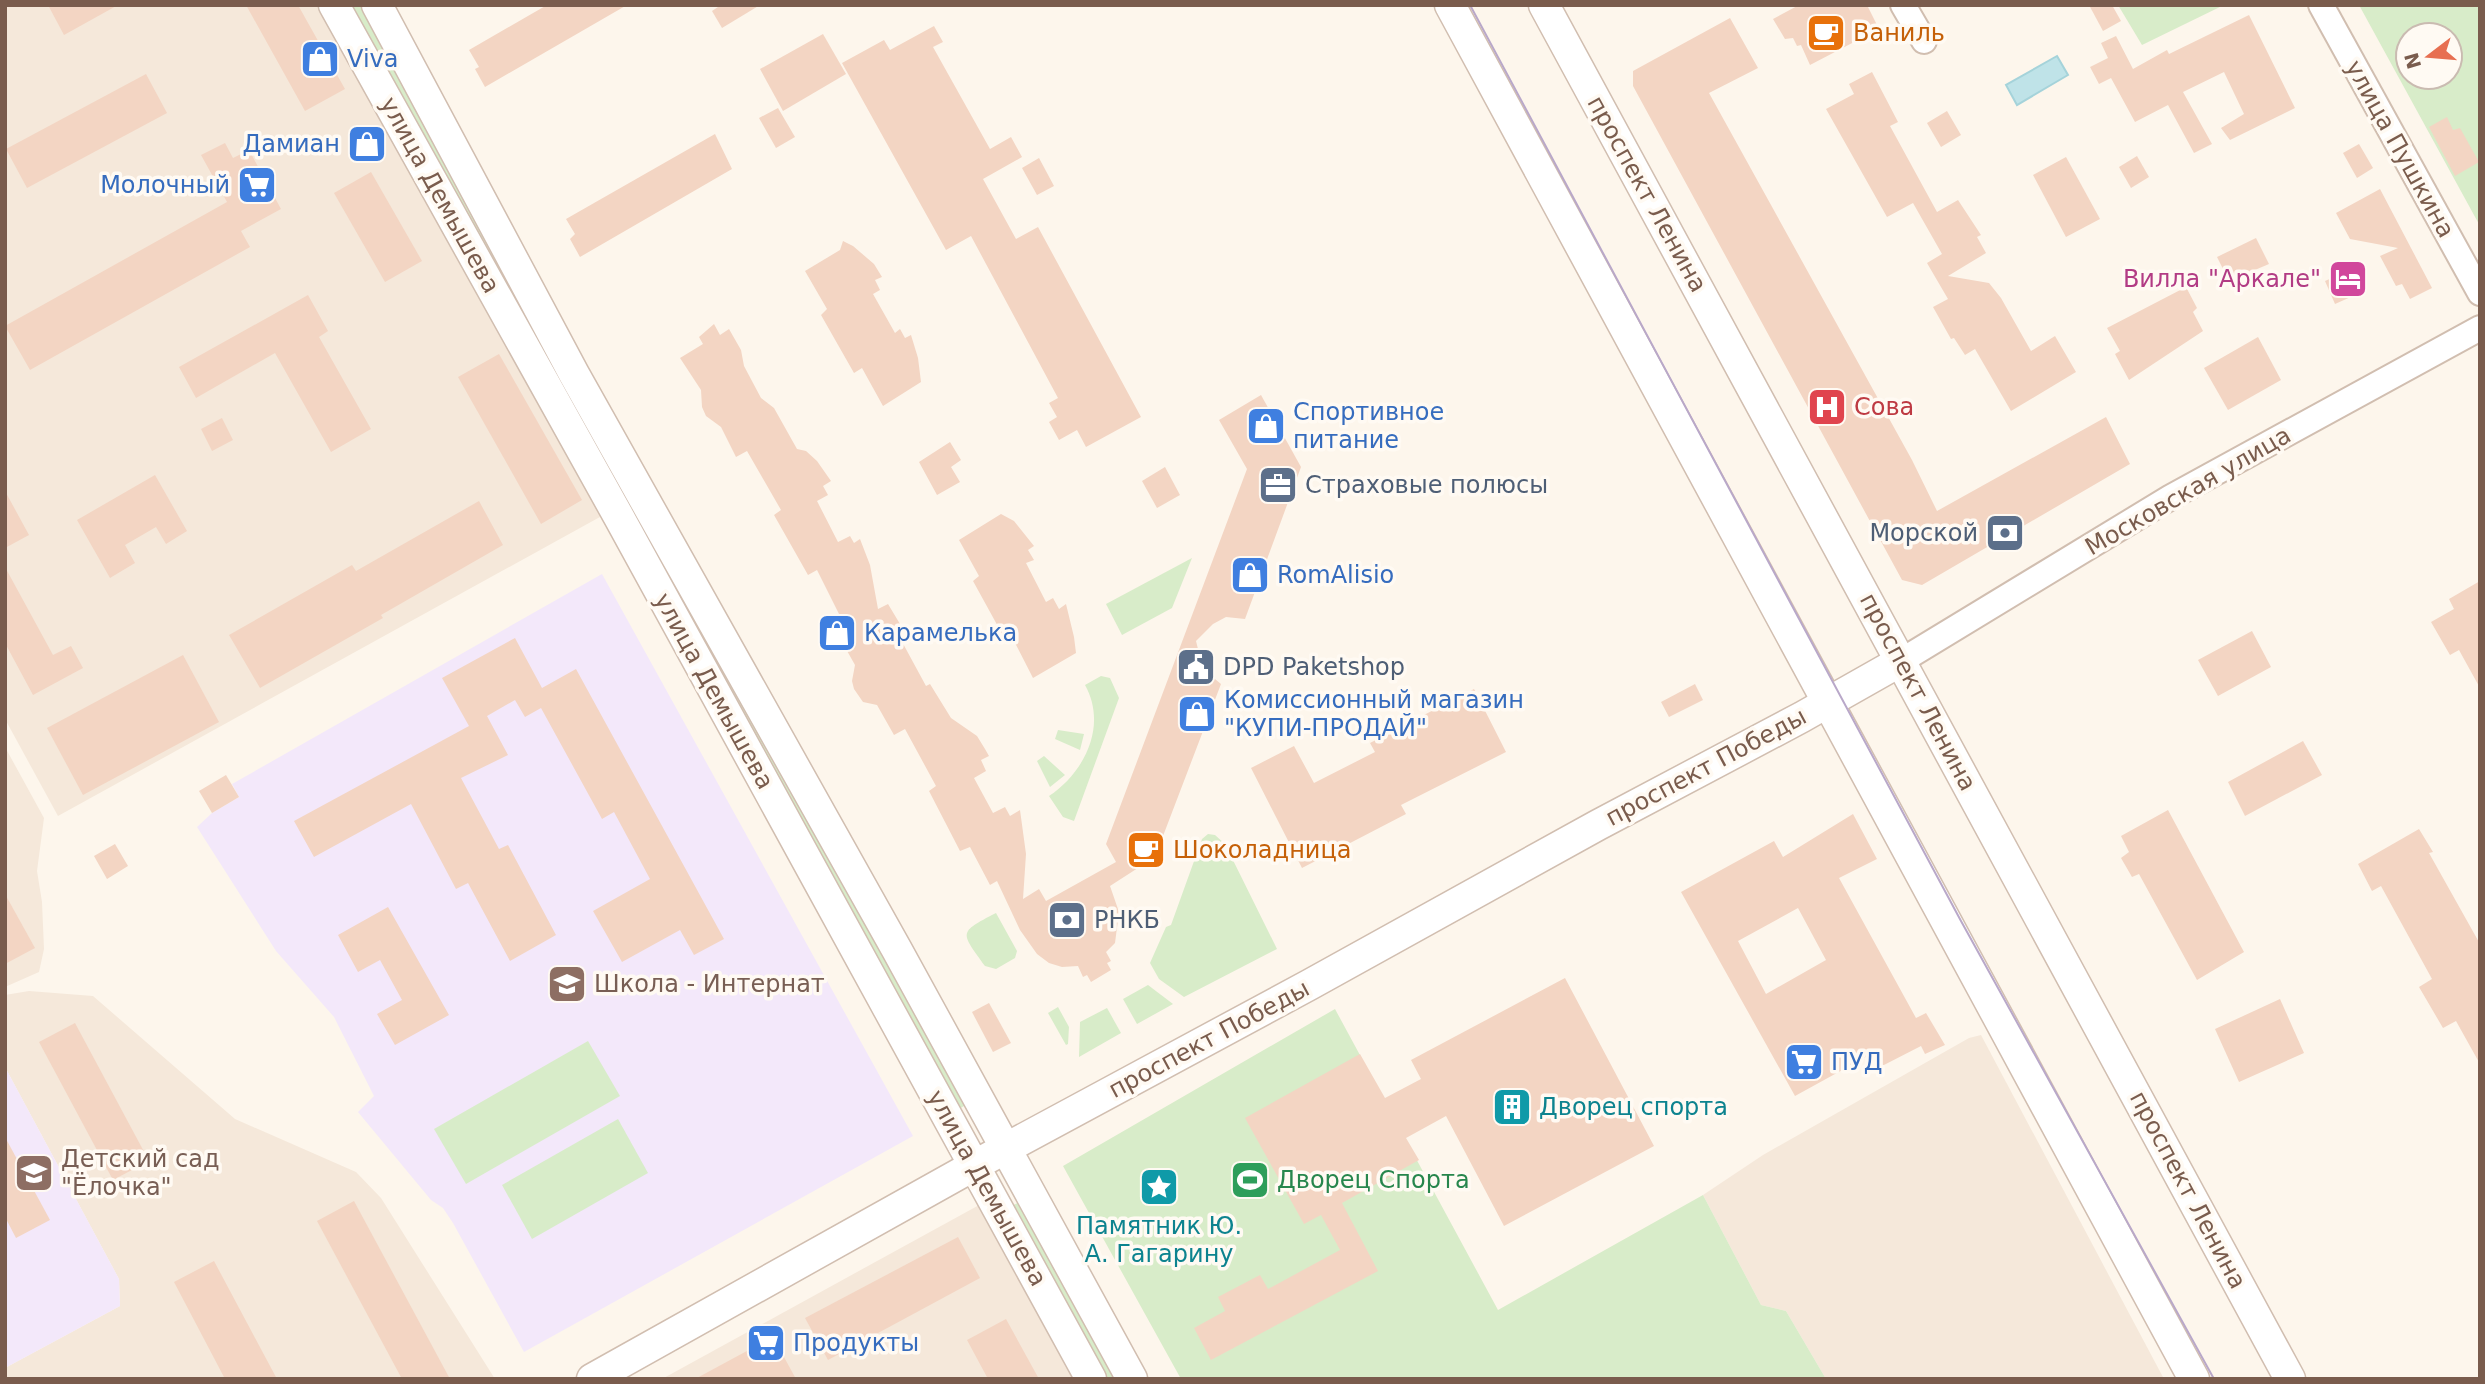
<svg xmlns="http://www.w3.org/2000/svg" width="2485" height="1384" viewBox="0 0 2485 1384" font-family="'DejaVu Sans',sans-serif">
  <style>
    .residential { fill: #f5e8da }
    .education { fill: #f3e8fa }
    .green { fill: #d8ecc9; fill-rule: evenodd }
    .water { fill: #bfe3e8; stroke: #a5d3da; stroke-width: 2 }
    .building { fill: #f3d5c3; fill-rule: evenodd }
    .lines { fill: none; stroke-linecap: round; stroke-linejoin: round }
    .minor-casing { stroke: #d1beb0; stroke-width: 28 }
    .tertiary-casing { stroke: #d1beb0; stroke-width: 33 }
    .minor { stroke: #fff; stroke-width: 24 }
    .tertiary { stroke: #fff; stroke-width: 30 }
    .tram { stroke: #b9a8c9; stroke-width: 2 }
    .labels { text-anchor: middle; dominant-baseline: central; stroke-width: 7; stroke-linejoin: round; paint-order: stroke }
    .food-label { font-size: 24px; fill: #c56008; stroke: #fffaf3; text-anchor: start }
    .shop-label { font-size: 24px; fill: #366cbe; stroke: #fffaf3; text-anchor: start }
    .street-label { font-size: 24px; fill: #7a5c4d; stroke: #fffaf3 }
    .hotel-label { font-size: 24px; fill: #b23c85; stroke: #fffaf3; text-anchor: end }
    .health-label { font-size: 24px; fill: #be3a42; stroke: #fffaf3; text-anchor: start }
    .service-label { font-size: 24px; fill: #4e5e75; stroke: #fffaf3; text-anchor: start }
    .education-label { font-size: 24px; fill: #785e54; stroke: #fffaf3; text-anchor: start }
    .culture-label { font-size: 24px; fill: #0d838f; stroke: #fffaf3; text-anchor: start }
    .leisure-label { font-size: 24px; fill: #27864d; stroke: #fffaf3; text-anchor: start }
  </style>
  <rect width="100%" height="100%" fill="#fdf6ec"/>
  <!-- residential -->
  <g class="residential">
    <polygon points="5,5 325,5 609,512 58,816 5,719"/>
    <polygon points="5,747 44,818 37,871 42,902 44,949 39,972 5,987"/>
    <polygon points="29,991 93,996 235,1119 356,1172 381,1198 495,1379 5,1379 5,1368 120,1306 119,1279 5,1067 5,995"/>
    <polygon points="1981,1035 2164,1379 1826,1379 1786,1311 1761,1305 1703,1195 1763,1155 1969,1038"/>
    <polygon points="981,1204 1077,1379 662,1379"/>
  </g>
  <!-- education -->
  <g class="education">
    <polygon points="602,574 913,1136 524,1352 453,1223 443,1208 431,1200 358,1112 374,1096 334,1017 276,951 197,827 212,813 239,797 232,784"/>
    <polygon points="5,1067 119,1279 120,1306 5,1368"/>
  </g>
  <!-- green -->
  <g class="green">
    <polygon points="347,5 360,5 969,1103 959,1109"/>
    <polygon points="2118,5 2224,5 2142,45"/>
    <path d="M2359,5H2480V226ZM2408,35H2450V77H2408Z"/>
    <polygon points="1192,558 1172,608 1122,635 1106,604"/>
    <path d="M1101,676L1110,678L1119,698L1074,821L1063,817L1049,796C1084,773 1108,726 1085,685Z"/>
    <polygon points="1058,730 1084,734 1080,750 1055,739"/>
    <polygon points="1044,756 1065,775 1050,787 1037,761"/>
    <polygon points="1208,834 1215,835 1225,844 1277,949 1184,997 1159,979 1150,963 1166,927 1171,925 1202,839"/>
    <path d="M996,913L1017,951L1015,958L996,969L985,966C961,932 957,933 996,913Z"/>
    <polygon points="1148,985 1173,1004 1137,1024 1123,999"/>
    <polygon points="1058,1007 1069,1027 1068,1044 1066,1045 1048,1013"/>
    <polygon points="1107,1008 1121,1033 1079,1057 1080,1022"/>
    <polygon points="1335,1009 1498,1310 1703,1195 1761,1305 1786,1311 1826,1379 1181,1379 1063,1166"/>
    <polygon points="588,1041 620,1096 466,1184 434,1129"/>
    <polygon points="618,1119 648,1173 532,1239 502,1185"/>
    <polygon points="1021,1201 1118,1379 1103,1379 1010,1207"/>
  </g>
  <!-- water -->
  <polygon class="water" points="2057,56 2068,75 2017,105 2006,85"/>
  <!-- building -->
  <g class="building">
    <polygon points="48,5 118,5 64,35"/>
    <polygon points="246,5 298,5 345,89 305,111"/>
    <polygon points="547,5 627,5 485,87 475,69 479,67 469,50"/>
    <polygon points="721,5 760,5 722,28 712,11"/>
    <polygon points="1799,5 1867,5 1879,29 1810,65 1801,45 1797,46 1793,38 1785,39 1773,19"/>
    <polygon points="2089,5 2112,5 2121,21 2103,31"/>
    <polygon points="2249,15 2295,108 2230,140 2221,128 2244,114 2224,72 2183,92 2212,144 2194,153 2168,105 2135,122 2111,78 2099,84 2090,67 2108,58 2101,43 2116,36 2133,69 2167,50 2169,54"/>
    <polygon points="1730,18 1758,68 1709,93 1912,460 1937,511 2106,417 2130,464 1922,585 1902,580 1633,86 1633,71"/>
    <polygon points="934,26 943,42 933,47 990,149 1011,137 1022,157 983,179 1016,239 1038,227 1141,417 1086,447 1077,430 1059,440 1049,422 1057,417 1049,403 1058,398 971,236 946,250 842,63 884,40 890,50"/>
    <polygon points="823,34 846,74 783,111 760,69"/>
    <polygon points="1872,72 1898,122 1890,126 1937,212 1958,200 1981,235 1977,237 1986,253 1948,276 1989,283 2001,298 2031,351 2055,336 2076,372 2011,411 1975,349 1965,355 1954,338 1951,339 1933,307 1948,299 1927,263 1942,254 1913,203 1887,217 1826,109 1854,94 1849,84"/>
    <polygon points="146,74 167,113 27,188 6,149"/>
    <polygon points="778,108 795,137 776,148 759,118"/>
    <polygon points="1947,111 1961,135 1941,147 1927,123"/>
    <polygon points="2447,117 2453,130 2460,128 2479,162 2455,176 2429,127"/>
    <polygon points="715,134 732,169 580,257 570,239 575,234 566,219"/>
    <polygon points="225,143 233,158 249,150 281,209 241,231 250,247 30,370 5,326 227,202 201,155"/>
    <polygon points="2359,144 2373,168 2357,178 2343,153"/>
    <polygon points="2137,156 2149,177 2131,188 2119,167"/>
    <polygon points="2066,157 2100,219 2066,237 2033,175"/>
    <polygon points="1039,158 1054,186 1037,195 1022,168"/>
    <polygon points="371,172 422,261 385,282 334,193"/>
    <polygon points="2380,189 2432,288 2410,299 2402,284 2396,286 2380,256 2398,248 2350,239 2336,213"/>
    <polygon points="2256,238 2269,264 2229,281 2217,257"/>
    <polygon points="843,241 853,246 874,264 882,277 875,280 880,290 873,294 895,333 900,329 905,338 911,335 918,358 921,382 883,406 862,368 854,373 821,315 827,309 805,271 840,250"/>
    <polygon points="2343,273 2353,296 2335,304 2325,281"/>
    <polygon points="2186,287 2197,308 2193,312 2203,331 2129,380 2115,354 2120,351 2107,328"/>
    <polygon points="308,295 328,331 319,337 371,429 331,452 275,353 196,398 179,367"/>
    <polygon points="714,324 720,335 729,329 741,350 744,366 761,398 774,408 797,449 806,451 817,461 831,481 823,486 828,495 817,501 838,542 850,536 854,543 860,539 870,565 878,609 888,604 900,624 894,627 926,686 930,684 951,718 977,736 985,749 989,756 981,760 986,771 974,778 993,813 1005,807 1010,816 1020,810 1026,854 1023,899 1039,889 1046,901 1116,862 1106,844 1247,469 1219,420 1261,395 1301,467 1245,619 1226,617 1213,624 1196,641 1203,669 1221,684 1155,857 1110,886 1119,912 1115,943 1106,952 1111,961 1107,963 1111,970 1091,982 1087,975 1083,977 1078,966 1062,967 1049,963 1037,954 1020,930 997,881 990,885 970,847 960,851 929,791 936,786 905,729 894,735 877,705 863,702 854,689 852,681 855,665 837,633 846,628 817,570 808,575 774,515 781,510 747,451 736,457 721,427 706,416 702,407 701,390 680,358 703,344 699,337"/>
    <polygon points="2258,337 2281,380 2228,410 2204,368"/>
    <polygon points="499,354 582,500 541,524 458,377"/>
    <polygon points="222,418 233,440 212,451 201,429"/>
    <polygon points="950,442 961,460 951,467 960,482 937,495 919,462"/>
    <polygon points="1165,467 1180,495 1157,508 1142,481"/>
    <polygon points="155,475 187,531 166,544 156,527 125,545 135,563 110,578 77,520"/>
    <polygon points="5,491 29,535 5,548"/>
    <polygon points="479,501 503,545 381,615 383,618 260,688 229,635 352,565 356,571"/>
    <polygon points="1001,514 1014,521 1034,546 1028,550 1034,560 1026,563 1046,602 1053,598 1059,609 1066,604 1074,637 1076,653 1033,678 1012,637 1006,641 973,581 979,576 959,540"/>
    <polygon points="5,567 53,655 71,646 83,668 33,695 5,643"/>
    <polygon points="2480,581 2480,688 2459,650 2450,655 2431,622 2454,609 2449,599"/>
    <polygon points="2252,631 2271,667 2218,696 2198,660"/>
    <polygon points="515,638 542,688 576,669 724,939 694,955 680,930 622,962 593,911 650,879 614,812 602,819 541,708 525,717 515,700 487,716 508,755 461,778 499,849 508,845 556,935 510,961 468,883 456,889 411,804 314,857 294,821 469,726 442,678"/>
    <polygon points="183,655 219,722 83,795 47,728"/>
    <polygon points="1695,684 1703,700 1669,717 1661,702"/>
    <polygon points="1474,689 1506,752 1401,805 1406,814 1302,868 1251,768 1294,746 1314,783 1375,752 1370,743"/>
    <polygon points="2303,741 2322,775 2245,816 2228,782"/>
    <polygon points="226,775 239,797 212,813 199,791"/>
    <polygon points="2168,810 2244,952 2197,980 2139,874 2132,877 2121,858 2129,852 2121,836"/>
    <path d="M1853,814L1877,859L1839,878L1916,1018L1926,1013L1945,1045L1925,1054L1921,1046L1882,1066L1875,1052L1795,1096L1681,892L1774,841L1783,857ZM1798,908L1826,960L1766,994L1738,941Z"/>
    <polygon points="2419,829 2433,852 2429,853 2480,944 2480,1064 2456,1021 2443,1028 2419,987 2432,979 2381,886 2372,891 2358,864"/>
    <polygon points="115,844 128,866 107,879 94,856"/>
    <polygon points="5,894 35,948 5,964"/>
    <polygon points="388,907 449,1015 395,1045 377,1014 402,1000 380,960 358,972 338,935"/>
    <polygon points="1565,978 1654,1146 1504,1226 1446,1116 1406,1138 1419,1160 1342,1203 1378,1271 1211,1360 1194,1328 1225,1311 1218,1297 1260,1275 1268,1289 1340,1250 1321,1215 1304,1224 1245,1118 1360,1054 1385,1098 1421,1079 1411,1060"/>
    <polygon points="2280,999 2304,1053 2239,1082 2215,1029"/>
    <polygon points="989,1003 1011,1043 993,1052 972,1012"/>
    <polygon points="75,1023 149,1161 113,1180 39,1042"/>
    <polygon points="5,1137 50,1220 16,1238 5,1217"/>
    <polygon points="354,1201 450,1379 402,1379 317,1221"/>
    <polygon points="958,1237 980,1278 828,1360 805,1318"/>
    <polygon points="214,1261 277,1379 225,1379 174,1282"/>
    <polygon points="1006,1319 1039,1379 988,1379 967,1340"/>
    <polygon points="773,1337 796,1379 695,1379"/>
  </g>
  <g class="lines">
    <!-- minor casing -->
    <g class="minor-casing">
      <g id="minor">
        <polyline points="1903,5 1924,41"/>
        <polyline points="2321,5 2480,293"/>
        <polyline points="1901,661 2171,497 2480,328"/>
      </g>
    </g>
    <!-- tertiary casing -->
    <g class="tertiary-casing">
      <g id="tertiary">
        <polyline points="334,5 620,519 1091,1379"/>
        <polyline points="377,5 574,374 897,950 1132,1379"/>
        <polyline points="1450,5 2194,1379"/>
        <polyline points="1544,5 2290,1379"/>
        <polyline points="592,1379 975,1165 1309,985 1598,825 1802,717 1901,661"/>
      </g>
    </g>
    <!-- minor -->
    <use href="#minor" class="minor"/>
    <!-- tertiary -->
    <use href="#tertiary" class="tertiary"/>
    <!-- tram -->
    <polyline class="tram" points="1470,5 1961,921 2214,1379"/>
  </g>
  <!-- icons -->
  <defs>
    <g id="cafe-square" transform="scale(2.0125)"><rect x="-9" y="-9" width="18" height="18" rx="4" fill="#e8710a" stroke="#fffaf3"/><path d="M-5.5-4.5H6V0H3Q3 3.5 0 3.5H-2.5Q-5.5 3.5-5.5 0ZM3-3.2v2h1.7v-2ZM-6 4.5H4V6H-6Z" fill="#fff"/></g>
    <g id="shop-square" transform="scale(2.0125)"><rect x="-9" y="-9" width="18" height="18" rx="4" fill="#3f7fe0" stroke="#fffaf3"/><path d="M-5-2.5h2.3a2.7 3.5 0 0 1 5.4 0H5L5.5 6h-11ZM-1.5-2.5h3a1.5 2.3 0 0 0-3 0Z" fill="#fff"/></g>
    <g id="supermarket-square" transform="scale(2.0125)"><rect x="-9" y="-9" width="18" height="18" rx="4" fill="#3f7fe0" stroke="#fffaf3"/><path d="M-6-5.5h2.5l.6 2H6L4.5 2H-2.5L-4.4-4H-6ZM-1.5 3.2a1.3 1.3 0 1 0 .1 0ZM3 3.2a1.3 1.3 0 1 0 .1 0Z" fill="#fff"/></g>
    <g id="hotel-square" transform="scale(2.0125)"><rect x="-9" y="-9" width="18" height="18" rx="4" fill="#d1479c" stroke="#fffaf3"/><path d="M-6-4.5h1.5V1H6V5H4.5V3h-9V5H-6ZM-4 0a1.8 1.8 0 1 1 3.6 0ZM.5 0V-2.5h3Q6-2.5 6 0Z" fill="#fff"/></g>
    <g id="hospital-square" transform="scale(2.0125)"><rect x="-9" y="-9" width="18" height="18" rx="4" fill="#e0444e" stroke="#fffaf3"/><path d="M-5-5h3v3.5h4V-5h3V5h-3V1.5h-4V5h-3Z" fill="#fff"/></g>
    <g id="office-square" transform="scale(2.0125)"><rect x="-9" y="-9" width="18" height="18" rx="4" fill="#5c6f8a" stroke="#fffaf3"/><path d="M-6-3h4V-5.5h4V-3h4V5H-6ZM-1-4.5V-3h2v-1.5ZM-6 0V1H6V0Z" fill="#fff"/></g>
    <g id="bank-square" transform="scale(2.0125)"><rect x="-9" y="-9" width="18" height="18" rx="4" fill="#5c6f8a" stroke="#fffaf3"/><path d="M-6-4H6V4H-6ZM0-2.3a2.3 2.3 0 1 0 0 4.6a2.3 2.3 0 1 0 0-4.6Z" fill="#fff"/></g>
    <g id="civic-square" transform="scale(2.0125)"><rect x="-9" y="-9" width="18" height="18" rx="4" fill="#5c6f8a" stroke="#fffaf3"/><path d="M-.6-6.5H3V-4.5H.6V-3L4-1V1h2V6H-6V1h2V-1L-.6-3ZM-1.2 2.5V6h2.4V2.5Z" fill="#fff"/></g>
    <g id="school-square" transform="scale(2.0125)"><rect x="-9" y="-9" width="18" height="18" rx="4" fill="#8d6e63" stroke="#fffaf3"/><path d="M0-5L7-2L0 1L-7-2ZM-4 1L0 2.5L4 1V4Q0 6-4 4Z" fill="#fff"/></g>
    <g id="building-square" transform="scale(2.0125)"><rect x="-9" y="-9" width="18" height="18" rx="4" fill="#0f9aa8" stroke="#fffaf3"/><path d="M-4-6H4V6H1V3H-1V6H-4ZM-2.5-4.3h1.7v1.8h-1.7ZM.8-4.3h1.7v1.8H.8ZM-2.5-1h1.7V.8h-1.7ZM.8-1h1.7V.8H.8Z" fill="#fff"/></g>
    <g id="stadium-square" transform="scale(2.0125)"><rect x="-9" y="-9" width="18" height="18" rx="4" fill="#2e9e5b" stroke="#fffaf3"/><path d="M0-5a6.5 5 0 1 0 0 10a6.5 5 0 1 0 0-10ZM-3.5-1.8h7v3.6h-7Z" fill="#fff"/></g>
    <g id="sight-square" transform="scale(2.0125)"><rect x="-9" y="-9" width="18" height="18" rx="4" fill="#0f9aa8" stroke="#fffaf3"/><path d="M0-6L1.8-2.2L6-1.7L2.9 1.2L3.7 5.4L0 3.3L-3.7 5.4L-2.9 1.2L-6-1.7L-1.8-2.2Z" fill="#fff"/></g>
  </defs>
  <g fill-rule="evenodd">
    <use href="#cafe-square" x="1826" y="33"/>
    <use href="#shop-square" x="320" y="59"/>
    <use href="#shop-square" x="367" y="144"/>
    <use href="#supermarket-square" x="257" y="185"/>
    <use href="#hotel-square" x="2348" y="279"/>
    <use href="#hospital-square" x="1827" y="407"/>
    <use href="#shop-square" x="1266" y="426"/>
    <use href="#office-square" x="1278" y="485"/>
    <use href="#bank-square" x="2005" y="533"/>
    <use href="#shop-square" x="1250" y="575"/>
    <use href="#shop-square" x="837" y="633"/>
    <use href="#civic-square" x="1196" y="667"/>
    <use href="#shop-square" x="1197" y="714"/>
    <use href="#cafe-square" x="1146" y="850"/>
    <use href="#bank-square" x="1067" y="920"/>
    <use href="#school-square" x="567" y="984"/>
    <use href="#supermarket-square" x="1804" y="1062"/>
    <use href="#building-square" x="1512" y="1107"/>
    <use href="#school-square" x="34" y="1173"/>
    <use href="#stadium-square" x="1250" y="1180"/>
    <use href="#sight-square" x="1159" y="1187"/>
    <use href="#supermarket-square" x="766" y="1343"/>
  </g>
  <g class="labels">
    <!-- food labels -->
    <g class="food-label">
      <text x="1853" y="33">Ваниль</text>
      <text x="1173" y="850">Шоколадница</text>
    </g>
    <!-- shop labels -->
    <g class="shop-label">
      <text x="347" y="59">Viva</text>
      <text x="340" y="144" text-anchor="end">Дамиан</text>
      <text x="230" y="185" text-anchor="end">Молочный</text>
      <text x="1293" y="412">Спортивное<tspan x="1293" dy="28">питание</tspan></text>
      <text x="1277" y="575">RomAlisio</text>
      <text x="864" y="633">Карамелька</text>
      <text x="1224" y="700">Комиссионный магазин<tspan x="1224" dy="28">"КУПИ-ПРОДАЙ"</tspan></text>
      <text x="1831" y="1062">ПУД</text>
      <text x="793" y="1343">Продукты</text>
    </g>
    <!-- street labels -->
    <g class="street-label">
      <text transform="translate(2400 149) rotate(61)">улица Пушкина</text>
      <text transform="translate(1647 194) rotate(61)">проспект Ленина</text>
      <text transform="translate(440 195) rotate(61)">улица Демышева</text>
      <text transform="translate(2188 491) rotate(-30)">Московская улица</text>
      <text transform="translate(714 691) rotate(61)">улица Демышева</text>
      <text transform="translate(1918 692) rotate(62)">проспект Ленина</text>
      <text transform="translate(1706 767) rotate(-28)">проспект Победы</text>
      <text transform="translate(1209 1039) rotate(-28)">проспект Победы</text>
      <text transform="translate(987 1188) rotate(61)">улица Демышева</text>
      <text transform="translate(2188 1190) rotate(62)">проспект Ленина</text>
    </g>
    <!-- hotel labels -->
    <g class="hotel-label">
      <text x="2321" y="279">Вилла "Аркале"</text>
    </g>
    <!-- health labels -->
    <g class="health-label">
      <text x="1854" y="407">Сова</text>
    </g>
    <!-- service labels -->
    <g class="service-label">
      <text x="1305" y="485">Страховые полюсы</text>
      <text x="1978" y="533" text-anchor="end">Морской</text>
      <text x="1223" y="667">DPD Paketshop</text>
      <text x="1094" y="920">РНКБ</text>
    </g>
    <!-- education labels -->
    <g class="education-label">
      <text x="594" y="984">Школа - Интернат</text>
      <text x="61" y="1159">Детский сад<tspan x="61" dy="28">"Ёлочка"</tspan></text>
    </g>
    <!-- culture labels -->
    <g class="culture-label">
      <text x="1539" y="1107">Дворец спорта</text>
      <text x="1159" y="1226" text-anchor="middle">Памятник Ю.<tspan x="1159" dy="28">А. Гагарину</tspan></text>
    </g>
    <!-- leisure labels -->
    <g class="leisure-label">
      <text x="1277" y="1180">Дворец Спорта</text>
    </g>
  </g>
  <!-- border -->
  <rect width="2485" height="1384" fill="none" stroke="#7a5c4d" stroke-width="14"/>
  <!-- north arrow -->
  <g transform="translate(2429 56) rotate(254)"><circle r="33" fill="#fffaf3" stroke="#cabbb1" stroke-width="2"/>
  <path d="M0-5L12 26L0 18L-12 26Z" fill="#e76f51"/>
  <text y="-10" font-size="19" font-weight="bold" text-anchor="middle" fill="#7a5c4d">N</text>
  </g>
</svg>
